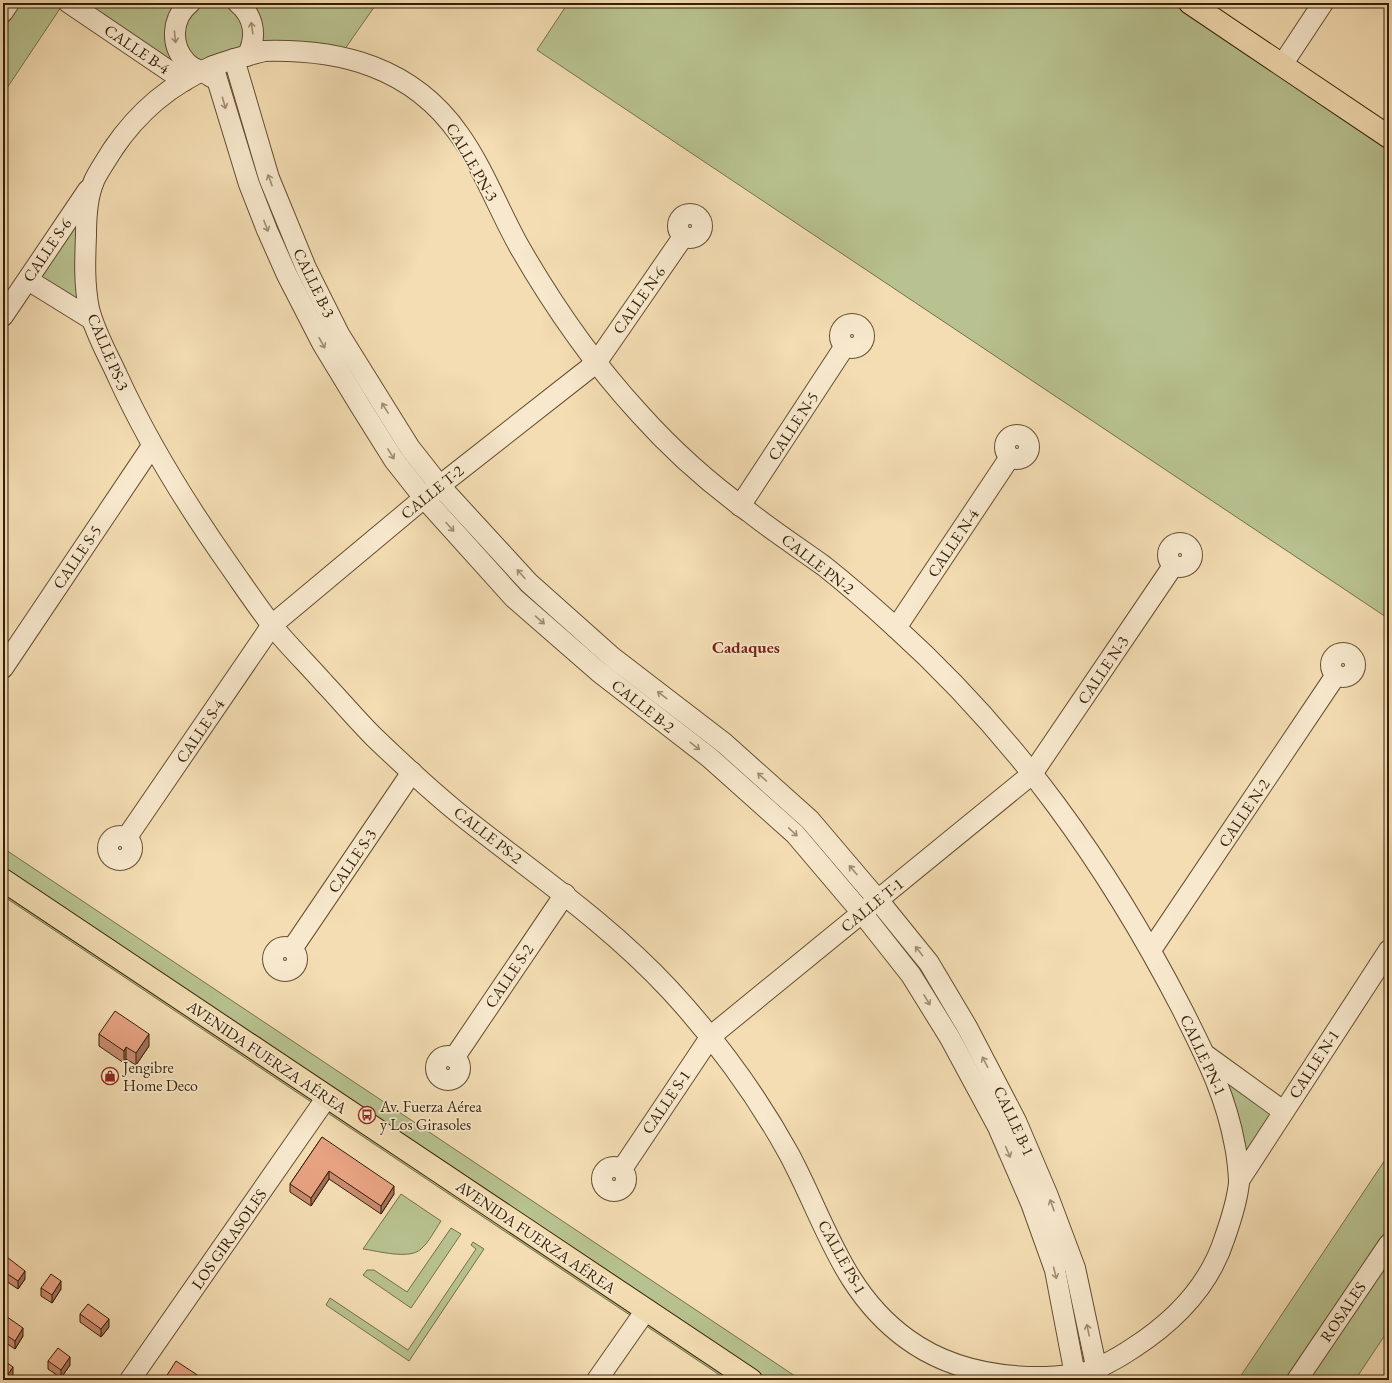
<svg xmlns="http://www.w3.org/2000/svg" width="1392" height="1383" viewBox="0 0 1392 1383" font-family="'EB Garamond',serif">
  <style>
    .green { fill: #b8c290; stroke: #76704a }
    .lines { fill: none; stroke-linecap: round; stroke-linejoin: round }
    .minor-casing { stroke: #644e30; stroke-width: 22 }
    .major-casing { stroke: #341f04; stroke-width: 24 }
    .minor { stroke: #f8e9ce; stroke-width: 20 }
    .major { stroke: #f4ddb3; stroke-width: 22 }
    .wall { fill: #c78b70; stroke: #341f04 }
    .shaded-wall { fill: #a2715b; stroke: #341f04 }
    .building { fill: #e7a282; stroke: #341f04 }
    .oneway { stroke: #a08e73 }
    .labels { text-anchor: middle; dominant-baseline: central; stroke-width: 3.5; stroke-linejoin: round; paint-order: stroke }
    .street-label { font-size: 16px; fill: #341f04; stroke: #f8e9ce }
    .poi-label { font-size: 16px; fill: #341f04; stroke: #f8e9ce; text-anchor: start }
    .neighbourhood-label { font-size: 17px; font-weight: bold; fill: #7a1f14; stroke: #f8e9ce }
  </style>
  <rect width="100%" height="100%" fill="#f4ddb3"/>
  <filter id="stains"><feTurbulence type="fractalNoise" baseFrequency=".005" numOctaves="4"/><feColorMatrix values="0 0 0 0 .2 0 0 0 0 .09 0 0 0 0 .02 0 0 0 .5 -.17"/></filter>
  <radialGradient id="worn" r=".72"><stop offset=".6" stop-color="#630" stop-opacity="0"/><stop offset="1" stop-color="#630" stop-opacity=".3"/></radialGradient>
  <!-- green -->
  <g class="green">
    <polygon points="21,3 54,3 61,7 3,94 3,30"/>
    <polygon points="69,3 377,3 340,56 234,60 269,178 377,394 529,583 810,820 929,963 1048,1196 1096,1368 1075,1375 1055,1270 950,1038 795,834 599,672 424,498 287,275 213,66 184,81"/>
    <polygon points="568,3 1190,3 1389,137 1389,619 537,50"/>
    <polygon points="92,185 91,319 28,280"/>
    <polygon points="3,848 801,1380 759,1380 3,875"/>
    <polygon points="3,880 751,1380 727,1380 3,896"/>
    <polygon points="1205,1054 1283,1111 1240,1179"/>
    <polygon points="1389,1154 1389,1234 1291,1380 1238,1380"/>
    <path d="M401,1194L441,1221C435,1230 429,1242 421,1249C410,1260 378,1251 363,1249Z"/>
    <polygon points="451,1228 461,1234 411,1308 363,1275 367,1270 374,1270 407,1292"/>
    <polygon points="473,1242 484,1249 409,1361 326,1305 330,1298 408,1350 476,1249 471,1245"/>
    <polygon points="1389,1244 1389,1329 1355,1380 1297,1380"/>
  </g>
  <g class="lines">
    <!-- minor casing -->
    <g class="minor-casing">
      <g id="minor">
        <polyline points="69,3 184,81"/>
        <path d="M190,3C171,18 170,46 187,63C194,70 204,71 211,77"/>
        <path d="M238,3C255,17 257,38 247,56"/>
        <polyline points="3,12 9,3"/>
        <path d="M264,51C341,49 412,67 459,134C484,169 499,211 520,248C554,307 593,363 639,413C672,450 709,483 749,512C773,531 799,548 824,566C848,585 872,606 894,626C1016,736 1107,864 1182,1009C1205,1055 1226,1095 1235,1146C1237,1155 1239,1175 1239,1183C1237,1201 1231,1220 1225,1237C1210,1285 1175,1321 1133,1348C1118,1358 1101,1368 1083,1373C1070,1376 1060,1376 1047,1377C997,1378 948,1369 907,1339C842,1292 825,1221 789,1154C756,1094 716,1040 670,990C606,921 529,870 457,812C428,788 401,763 374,737C357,720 341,701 324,683C308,665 290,647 274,628C259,609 245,588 231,568C188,507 149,445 118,377C108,355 95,333 89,309C84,284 85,260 86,235C86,217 87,197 94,181C96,175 110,154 113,149C138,112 169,85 211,67C227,60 246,56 264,51Z"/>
        <polyline points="234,59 269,178 306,268 339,334 410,448 440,486 529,583 612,657 724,743 810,820 878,900 929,963 967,1027 1016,1121 1048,1196 1075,1268 1099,1380"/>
        <polyline points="1282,65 1323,3"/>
        <polyline points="213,66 249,184 267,230 287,275 322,343 359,404 394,460 424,498 514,598 599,672 710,758 795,834 862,913 911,975 950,1038 998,1127 1031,1203 1055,1270 1076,1380"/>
        <circle cx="690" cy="226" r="12"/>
        <polyline points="28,280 91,319"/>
        <polyline points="3,316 88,190"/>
        <circle cx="852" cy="336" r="12"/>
        <circle cx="1017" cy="447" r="12"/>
        <polyline points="740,506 845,346"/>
        <circle cx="1180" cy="555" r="12"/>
        <polyline points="896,628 1010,457"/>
        <circle cx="1343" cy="665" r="12"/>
        <polyline points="3,668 152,446"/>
        <circle cx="120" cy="848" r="12"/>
        <polyline points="127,837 272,625 424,498 596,363 683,237"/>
        <circle cx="285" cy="959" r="12"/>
        <polyline points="292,949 412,772"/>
        <polyline points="1151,950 1336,675"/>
        <circle cx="448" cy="1068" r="12"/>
        <polyline points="1207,1056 1283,1111"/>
        <polyline points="454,1058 565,894"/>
        <circle cx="614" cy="1179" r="12"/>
        <polyline points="622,1169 711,1036 1032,774 1173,566"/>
        <polyline points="1240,1179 1389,950"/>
        <polyline points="130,1380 327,1097"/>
        <polyline points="597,1380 646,1310"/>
        <polyline points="1297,1380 1389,1244"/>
      </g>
    </g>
    <!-- major casing -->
    <g class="major-casing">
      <g id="major">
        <polyline points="1190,3 1389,137"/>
        <polyline points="3,880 751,1380"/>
      </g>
    </g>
    <!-- minor -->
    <use href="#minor" class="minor"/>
    <!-- major -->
    <use href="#major" class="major"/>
  </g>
  <!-- wall -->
  <g class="wall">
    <polygon points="99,1034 149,1046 136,1065 126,1059 124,1063 99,1046"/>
    <polygon points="322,1137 394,1194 381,1214 329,1179 311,1206 290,1192 290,1184"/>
    <polygon points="3,1254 25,1279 18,1289 3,1279"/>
    <polygon points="41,1288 61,1289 52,1303 41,1296"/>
    <polygon points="3,1314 23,1336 15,1349 3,1341"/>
    <polygon points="80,1314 109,1327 101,1337 80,1322"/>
    <polygon points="48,1361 70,1365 61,1378 48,1369"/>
  </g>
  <!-- shaded-wall -->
  <g class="shaded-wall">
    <polygon points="149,1034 149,1046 136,1065 136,1053"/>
    <polygon points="126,1047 126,1059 124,1063 124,1051"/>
    <polygon points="329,1171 329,1179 311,1206 311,1198"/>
    <polygon points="394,1186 394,1194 381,1214 381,1206"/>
    <polygon points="25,1271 25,1279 18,1289 18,1281"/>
    <polygon points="61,1281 61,1289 52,1303 52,1295"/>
    <polygon points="109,1319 109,1327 101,1337 101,1329"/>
    <polygon points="23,1328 23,1336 15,1349 15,1341"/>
    <polygon points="70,1357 70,1365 61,1378 61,1370"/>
    <polygon points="13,1367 13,1375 9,1380 4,1380"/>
  </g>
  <!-- building -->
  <g class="building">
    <polygon points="115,1011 149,1034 136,1053 126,1047 124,1051 99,1034"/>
    <polygon points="322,1137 394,1186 381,1206 329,1171 311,1198 290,1184"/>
    <polygon points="3,1254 25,1271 18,1281 3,1271"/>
    <polygon points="51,1274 61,1281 52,1295 41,1288"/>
    <polygon points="88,1304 109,1319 101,1329 80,1314"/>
    <polygon points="3,1314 23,1328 15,1341 3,1333"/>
    <polygon points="58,1348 70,1357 61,1370 48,1361"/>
    <polygon points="3,1360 13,1367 4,1380 3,1380"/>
    <polygon points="176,1361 205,1380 164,1380"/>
  </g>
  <!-- one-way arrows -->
  <defs><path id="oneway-shaft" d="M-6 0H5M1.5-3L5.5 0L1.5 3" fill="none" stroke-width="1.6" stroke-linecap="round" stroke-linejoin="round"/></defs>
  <g class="oneway">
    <use href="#oneway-shaft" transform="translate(252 28) rotate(-99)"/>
    <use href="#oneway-shaft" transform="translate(175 37) rotate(84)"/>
    <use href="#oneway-shaft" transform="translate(224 103) rotate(74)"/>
    <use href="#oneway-shaft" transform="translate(270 180) rotate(-110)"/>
    <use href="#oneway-shaft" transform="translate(266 226) rotate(69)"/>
    <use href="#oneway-shaft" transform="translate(322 343) rotate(61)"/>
    <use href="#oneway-shaft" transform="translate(385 408) rotate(-122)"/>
    <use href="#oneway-shaft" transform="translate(391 454) rotate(58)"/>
    <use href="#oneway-shaft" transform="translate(450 527) rotate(48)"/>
    <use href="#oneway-shaft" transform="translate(521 574) rotate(-132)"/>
    <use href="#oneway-shaft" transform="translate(540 620) rotate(41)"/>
    <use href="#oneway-shaft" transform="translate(662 695) rotate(-143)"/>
    <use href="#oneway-shaft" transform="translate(695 746) rotate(38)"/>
    <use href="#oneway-shaft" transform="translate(762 777) rotate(-138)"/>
    <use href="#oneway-shaft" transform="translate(793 832) rotate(44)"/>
    <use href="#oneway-shaft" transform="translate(853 870) rotate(-131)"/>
    <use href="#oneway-shaft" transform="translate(919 951) rotate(-128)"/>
    <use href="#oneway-shaft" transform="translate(927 1000) rotate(59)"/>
    <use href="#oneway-shaft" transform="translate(985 1062) rotate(-117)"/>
    <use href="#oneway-shaft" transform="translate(1008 1152) rotate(66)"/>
    <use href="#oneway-shaft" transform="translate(1052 1205) rotate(-110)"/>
    <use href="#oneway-shaft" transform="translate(1055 1273) rotate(76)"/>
    <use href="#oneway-shaft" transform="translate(1088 1330) rotate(-102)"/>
  </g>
  <!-- icons -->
  <defs>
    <g id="shop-ring" transform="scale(0.9)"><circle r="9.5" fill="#f8e9ce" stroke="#8f2418" stroke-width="1.5"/><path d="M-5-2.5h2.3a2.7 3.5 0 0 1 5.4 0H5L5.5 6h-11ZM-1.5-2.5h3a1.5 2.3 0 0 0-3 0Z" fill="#8f2418"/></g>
    <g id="bus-ring" transform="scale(0.9)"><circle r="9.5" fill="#f8e9ce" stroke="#8f2418" stroke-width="1.5"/><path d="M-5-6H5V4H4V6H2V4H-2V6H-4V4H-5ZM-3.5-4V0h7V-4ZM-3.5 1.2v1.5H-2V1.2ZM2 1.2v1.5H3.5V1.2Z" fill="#8f2418"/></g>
  </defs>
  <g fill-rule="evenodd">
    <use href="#shop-ring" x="110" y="1076"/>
    <use href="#bus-ring" x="367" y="1115"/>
  </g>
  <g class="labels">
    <!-- street labels -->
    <g class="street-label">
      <text transform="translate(137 49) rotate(34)">CALLE B-4</text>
      <text transform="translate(472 162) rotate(60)">CALLE PN-3</text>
      <text transform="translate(47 250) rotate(-56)">CALLE S-6</text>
      <text transform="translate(314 283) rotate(64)">CALLE B-3</text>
      <text transform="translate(639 300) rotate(-55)">CALLE N-6</text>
      <text transform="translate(108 352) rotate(67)">CALLE PS-3</text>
      <text transform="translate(793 426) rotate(-57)">CALLE N-5</text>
      <text transform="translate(432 492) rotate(-39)">CALLE T-2</text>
      <text transform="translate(953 543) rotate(-56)">CALLE N-4</text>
      <text transform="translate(77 557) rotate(-56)">CALLE S-5</text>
      <text transform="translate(818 564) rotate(38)">CALLE PN-2</text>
      <text transform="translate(1103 670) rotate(-56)">CALLE N-3</text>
      <text transform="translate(643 706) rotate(38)">CALLE B-2</text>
      <text transform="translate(200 731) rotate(-56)">CALLE S-4</text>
      <text transform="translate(1244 813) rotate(-56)">CALLE N-2</text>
      <text transform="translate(488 835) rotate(38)">CALLE PS-2</text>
      <text transform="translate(352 861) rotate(-56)">CALLE S-3</text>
      <text transform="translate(872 905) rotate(-39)">CALLE T-1</text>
      <text transform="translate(509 976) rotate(-56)">CALLE S-2</text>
      <text transform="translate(1203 1055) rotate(65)">CALLE PN-1</text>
      <text transform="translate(267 1057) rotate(34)">AVENIDA FUERZA AÉREA</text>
      <text transform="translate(1314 1064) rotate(-57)">CALLE N-1</text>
      <text transform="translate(666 1102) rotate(-56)">CALLE S-1</text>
      <text transform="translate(1014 1121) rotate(65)">CALLE B-1</text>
      <text transform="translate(536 1237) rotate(34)">AVENIDA FUERZA AÉREA</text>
      <text transform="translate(229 1239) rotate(-55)">LOS GIRASOLES</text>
      <text transform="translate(842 1257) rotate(61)">CALLE PS-1</text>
      <text transform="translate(1343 1312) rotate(-56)">ROSALES</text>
    </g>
    <!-- poi labels -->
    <g class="poi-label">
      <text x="123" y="1067">Jengibre<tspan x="123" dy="18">Home Deco</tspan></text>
      <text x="380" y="1106">Av. Fuerza Aérea<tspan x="380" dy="18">y Los Girasoles</tspan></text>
    </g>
    <!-- neighbourhood labels -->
    <g class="neighbourhood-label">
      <text x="746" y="647">Cadaques</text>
    </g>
  </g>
  <!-- margin -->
  <rect width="1392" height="1383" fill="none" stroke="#f4ddb3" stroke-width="16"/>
  <rect x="4" y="4" width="1384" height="1375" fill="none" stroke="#341f04" stroke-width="2"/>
  <rect x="8" y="8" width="1376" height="1367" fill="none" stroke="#341f04"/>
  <rect width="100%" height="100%" filter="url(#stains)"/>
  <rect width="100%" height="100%" fill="url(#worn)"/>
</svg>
